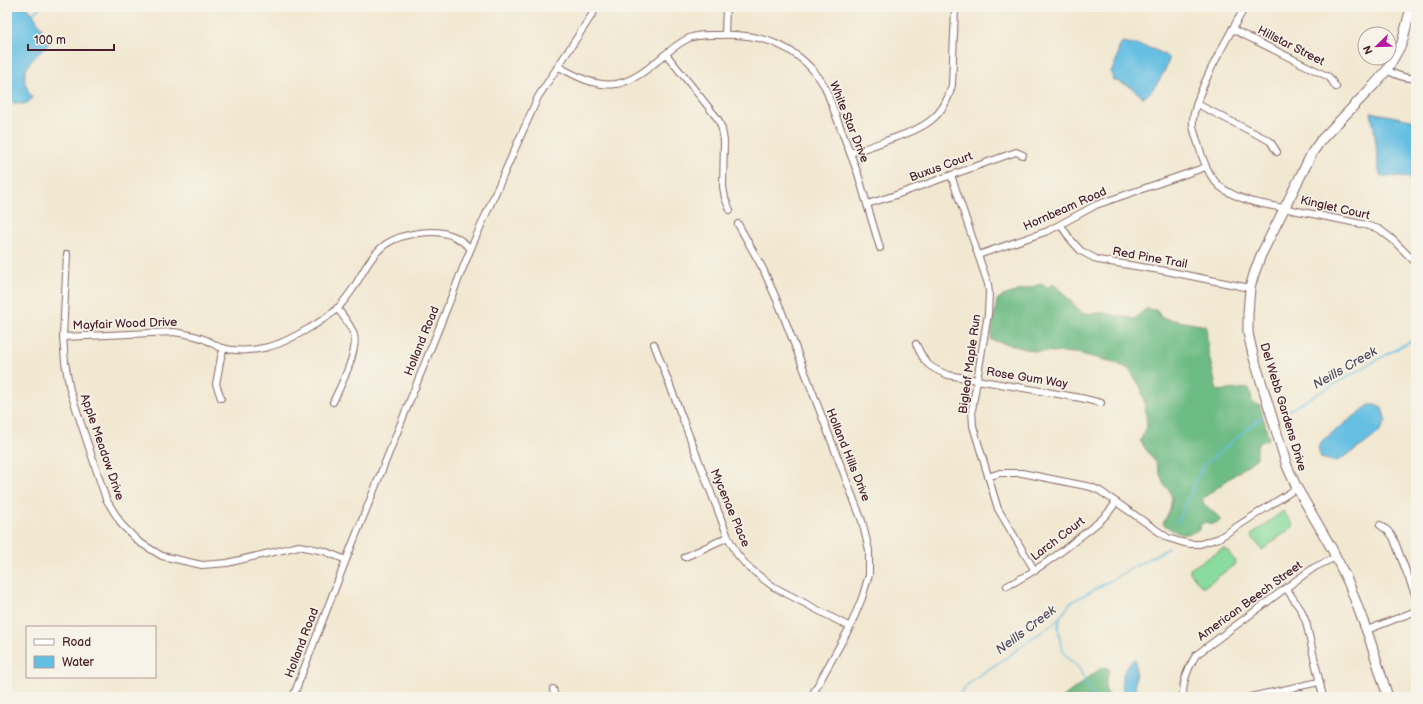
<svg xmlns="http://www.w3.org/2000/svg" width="1423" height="704" viewBox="0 0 1423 704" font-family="'Balsamiq Sans',sans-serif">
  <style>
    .green { fill: #89dc9e; stroke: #6a7e64 }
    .forest { fill: #6ebc85; stroke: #5c6e58 }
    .water { fill: #65bfe3; stroke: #586f87 }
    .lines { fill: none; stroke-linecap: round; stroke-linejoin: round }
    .stream { stroke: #65bfe3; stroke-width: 1.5 }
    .street-casing { stroke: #846565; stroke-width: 8 }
    .secondary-casing { stroke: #846565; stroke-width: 11 }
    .street { stroke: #fff; stroke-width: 6 }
    .secondary { stroke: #fff; stroke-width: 9 }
    .labels { text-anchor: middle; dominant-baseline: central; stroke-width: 3.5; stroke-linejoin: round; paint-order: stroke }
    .street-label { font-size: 12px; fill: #4a1f2b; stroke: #f7f3e8 }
    .water-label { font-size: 13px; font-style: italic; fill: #524f62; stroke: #f7f3e8 }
  </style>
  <rect width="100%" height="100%" fill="#f7f3e8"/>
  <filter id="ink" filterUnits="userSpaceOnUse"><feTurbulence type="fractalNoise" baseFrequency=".025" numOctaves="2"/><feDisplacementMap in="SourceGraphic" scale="8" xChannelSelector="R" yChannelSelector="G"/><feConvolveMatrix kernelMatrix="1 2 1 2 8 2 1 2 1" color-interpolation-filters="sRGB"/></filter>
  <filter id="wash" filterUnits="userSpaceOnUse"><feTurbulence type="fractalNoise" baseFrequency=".012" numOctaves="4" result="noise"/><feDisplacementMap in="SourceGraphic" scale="16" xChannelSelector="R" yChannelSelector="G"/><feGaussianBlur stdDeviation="0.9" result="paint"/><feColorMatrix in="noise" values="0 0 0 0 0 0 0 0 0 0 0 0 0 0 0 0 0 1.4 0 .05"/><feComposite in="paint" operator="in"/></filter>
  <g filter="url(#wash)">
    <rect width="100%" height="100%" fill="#f1e8d1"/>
    <!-- green -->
    <g class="green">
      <polygon points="1283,511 1294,526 1262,550 1251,535"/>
      <polygon points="1222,549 1226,549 1235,561 1234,565 1204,587 1201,586 1190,572 1190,569"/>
    </g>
    <!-- forest -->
    <g class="forest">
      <path d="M1041,284L1047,287L1054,284L1083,314L1104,313L1134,319L1146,309L1156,310L1162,318L1206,326L1208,351L1217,391L1249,388L1251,394L1252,402L1260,406L1269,439L1257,444V458L1202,499L1204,504L1220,518V521L1211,525L1206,522L1201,524L1199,530C1180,537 1180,535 1163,524L1170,509L1172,498L1169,490L1164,485L1156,463L1140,441L1147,427L1145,404L1140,386L1129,369L1113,362L1077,353L1034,351L991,340L997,300C1001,296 1004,296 1009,294C1020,290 1030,288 1041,284Z"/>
      <path d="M1105,667L1109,669C1108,682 1100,686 1111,697H1063L1100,669Z"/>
    </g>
    <!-- water -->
    <g class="water">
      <path d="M7,7H27L33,14L50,43C32,60 14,71 32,97C28,108 16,103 7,101Z"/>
      <path d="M1122,42C1134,44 1162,49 1169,59C1166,71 1153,93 1143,98C1134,88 1125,84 1113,80L1111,72L1116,61L1119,48Z"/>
      <polygon points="1371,112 1416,121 1416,178 1385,176 1380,175 1378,165 1375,135"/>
      <polygon points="1369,405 1376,405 1382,408 1386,421 1380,432 1363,445 1336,462 1321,458 1318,448 1323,440"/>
      <path d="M1134,659L1136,661L1135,697H1126C1118,683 1122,669 1134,659Z"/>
    </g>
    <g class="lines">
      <!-- stream -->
      <g class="stream">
        <polyline points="32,15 40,7"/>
        <polyline points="1282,414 1416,338"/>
        <polyline points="1177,523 1203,466 1262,417"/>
        <polyline points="1060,618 1058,627 1061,646 1066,656 1079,668 1093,697"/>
        <path d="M958,697C970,677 993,668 1010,655C1018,649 1025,643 1032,638C1048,628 1061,620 1070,603L1168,548"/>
      </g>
    </g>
  </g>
  <g filter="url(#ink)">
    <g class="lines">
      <!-- street casing -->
      <g class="street-casing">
        <g id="street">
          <path d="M1245,7C1231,32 1190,99 1193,126C1195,136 1199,146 1202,156C1212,186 1224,193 1253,202L1362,224L1379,229L1392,239L1416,263"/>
          <polyline points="1232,29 1329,77 1336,87"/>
          <polyline points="725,34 726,7"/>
          <polyline points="666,54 718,119 722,129 724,141 723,187 725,198 730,210"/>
          <path d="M559,67C576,76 595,87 616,84C645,79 662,52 687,39C697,34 709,35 720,35C764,33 802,48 825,87L858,174L880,248"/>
          <path d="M1387,70C1397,76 1405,79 1416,78"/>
          <polyline points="1197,104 1270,141 1277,152"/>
          <path d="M850,153C864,149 877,144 891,139C922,129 944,119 952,85L955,7"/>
          <polyline points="951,175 988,284 989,293 988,314 972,410 973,426 998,509 1035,571"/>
          <polyline points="867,204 893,196 1016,152 1023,155"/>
          <polyline points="738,224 763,269 780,307 862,521 869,550 869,575 862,598 850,627 811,697"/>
          <polyline points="1061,225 1070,239 1081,251 1098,260 1166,271 1250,288"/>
          <polyline points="67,254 63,337 65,362 70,390 106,499 122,525 139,542 162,556 202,565 227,563 299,546 324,551 346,560"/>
          <polyline points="978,255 1048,231 1096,205 1206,167"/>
          <path d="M63,337L174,332C185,334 196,335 206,340C211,342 215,345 219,347C235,352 252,351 268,347C286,343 326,320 339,307C343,302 348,296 352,290C361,277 367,261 379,250C394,234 433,227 453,236C460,239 465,244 471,248"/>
          <polyline points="654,344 728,537 737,554 747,566 762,578 774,587 850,627"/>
          <path d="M916,344C925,364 928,367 948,375L1081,398L1101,403"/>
          <polyline points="221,398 216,384 221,357 224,348"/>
          <path d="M333,402C340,388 359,350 354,335C351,325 343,316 337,308"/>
          <polyline points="988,477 1000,473 1022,473 1091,487 1100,491 1168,538 1181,542 1190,544 1200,544 1219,538 1297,488"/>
          <polyline points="1380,525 1388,531 1393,537 1416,597"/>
          <polyline points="685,557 728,537"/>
          <path d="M1007,586C1035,572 1057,556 1081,536C1094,526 1107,517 1116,502"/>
          <polyline points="1286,588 1301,610 1306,622 1323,697"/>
          <polyline points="1367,630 1416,611"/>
          <polyline points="553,689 555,697"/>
          <polyline points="293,697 346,560 471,248 538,97 597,7"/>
          <path d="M1183,697C1182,681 1188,668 1196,655L1298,579L1315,567L1336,557"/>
          <polyline points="1250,697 1319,682"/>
        </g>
      </g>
      <!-- secondary casing -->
      <g class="secondary-casing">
        <polyline id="secondary" points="1388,697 1369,637 1349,584 1332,549 1297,488 1287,466 1253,355 1248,333 1248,313 1250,288 1254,274 1261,255 1312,153 1321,140 1374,85 1387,70 1402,43 1411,7"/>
      </g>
      <!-- street -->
      <use href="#street" class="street"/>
      <!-- secondary -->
      <use href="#secondary" class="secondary"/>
    </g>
  </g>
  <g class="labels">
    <!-- street labels -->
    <g class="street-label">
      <text transform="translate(1291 46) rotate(27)">Hillstar Street</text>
      <text transform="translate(849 122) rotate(68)">White Star Drive</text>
      <text transform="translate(941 167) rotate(-20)">Buxus Court</text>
      <text transform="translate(1335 208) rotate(13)">Kinglet Court</text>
      <text transform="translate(1065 209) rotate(-24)">Hornbeam Road</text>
      <text transform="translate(1150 258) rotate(10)">Red Pine Trail</text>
      <text transform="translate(125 324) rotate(-2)">Mayfair Wood Drive</text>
      <text transform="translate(422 341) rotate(-68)">Holland Road</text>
      <text transform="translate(970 364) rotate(-82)">Bigleaf Maple Run</text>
      <text transform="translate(1027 378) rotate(9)">Rose Gum Way</text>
      <text transform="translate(1283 407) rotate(73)">Del Webb Gardens Drive</text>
      <text transform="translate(102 447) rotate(71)">Apple Meadow Drive</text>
      <text transform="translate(848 455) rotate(68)">Holland Hills Drive</text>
      <text transform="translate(730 508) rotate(67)">Mycenae Place</text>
      <text transform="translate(1058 539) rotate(-37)">Larch Court</text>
      <text transform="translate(1250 601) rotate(-36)">American Beech Street</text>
      <text transform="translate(302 643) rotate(-69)">Holland Road</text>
    </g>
    <!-- water labels -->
    <g class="water-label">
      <text transform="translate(1345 368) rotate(-30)">Neills Creek</text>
      <text transform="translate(1026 630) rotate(-37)">Neills Creek</text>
    </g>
  </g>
  <!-- margin -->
  <rect width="1423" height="704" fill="none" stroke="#f7f3e8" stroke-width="24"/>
  <!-- legend -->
  <rect x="26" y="626" width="130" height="52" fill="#f7f3e8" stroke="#b29e9c"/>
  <rect x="34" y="639" width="20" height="6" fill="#ffffff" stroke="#b29e9c"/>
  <text x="62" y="646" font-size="12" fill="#4a1f2b">Road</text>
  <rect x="34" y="656" width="20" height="12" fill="#65bfe3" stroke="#b29e9c"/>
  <text x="62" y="666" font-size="12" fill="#4a1f2b">Water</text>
  <!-- north arrow -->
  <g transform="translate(1377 46) rotate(247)"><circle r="19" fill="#f7f3e8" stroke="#b29e9c"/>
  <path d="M0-3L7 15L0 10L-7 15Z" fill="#b5179e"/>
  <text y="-6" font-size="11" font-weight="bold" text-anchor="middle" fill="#4a1f2b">N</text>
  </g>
  <!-- scale -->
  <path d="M28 44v6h86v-6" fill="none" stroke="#4a1f2b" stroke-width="2"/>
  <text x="34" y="44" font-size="12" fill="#4a1f2b" stroke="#f7f3e8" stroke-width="3" paint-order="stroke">100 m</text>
</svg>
